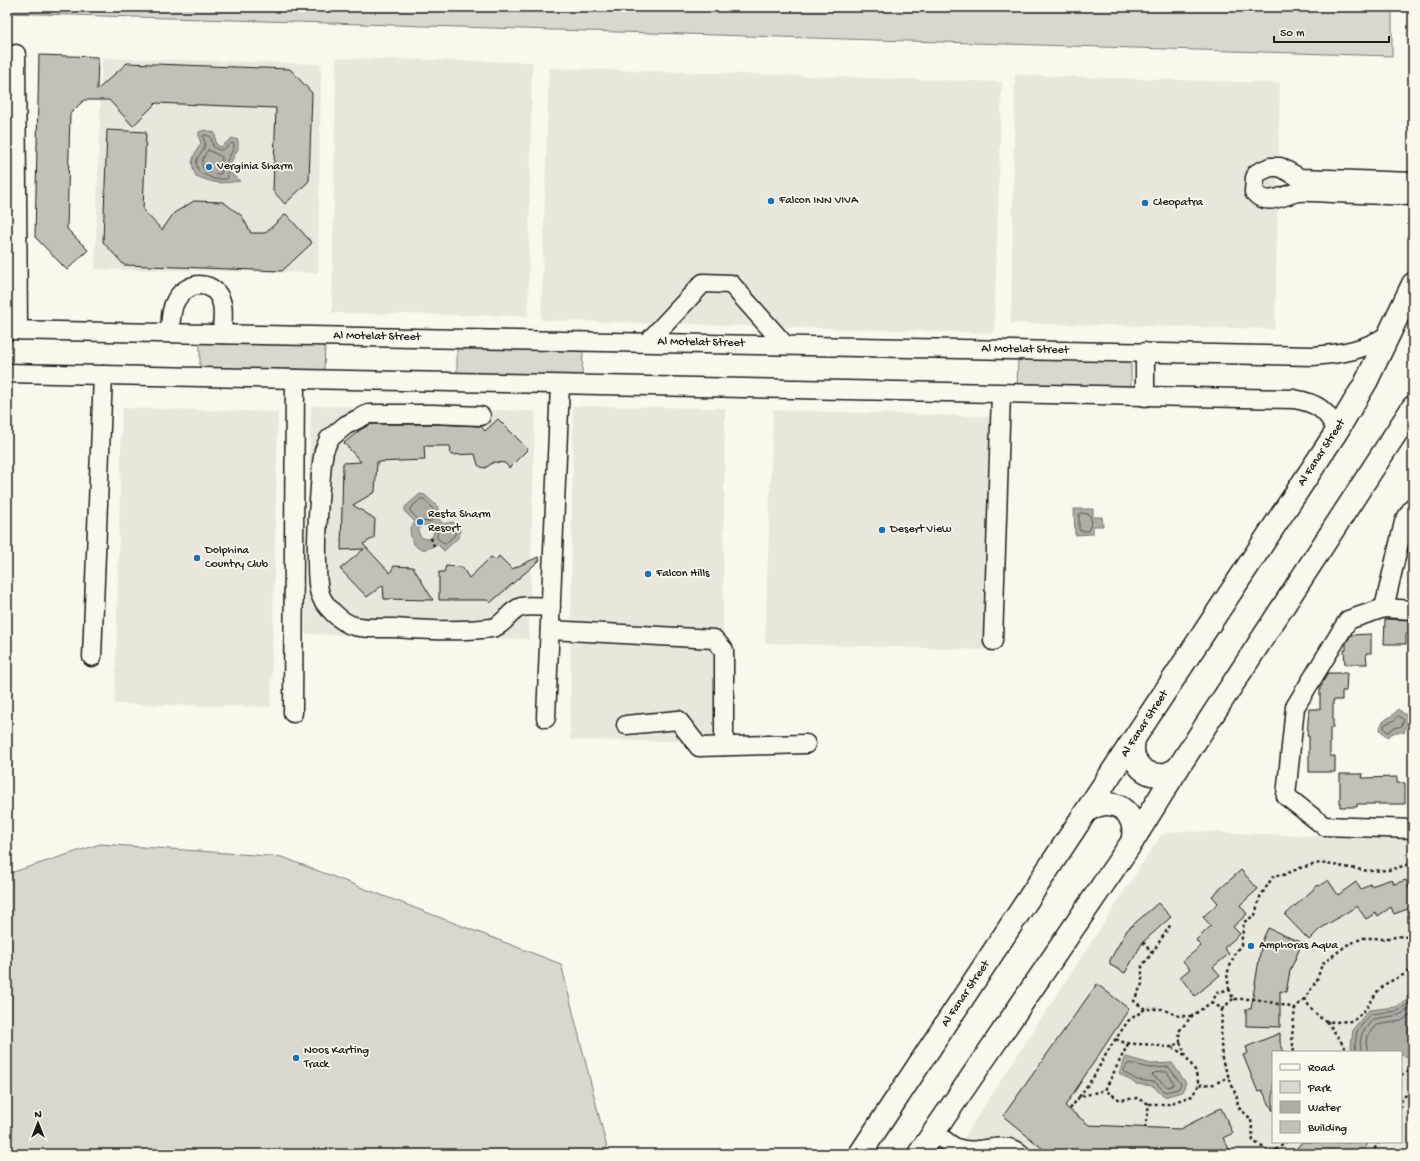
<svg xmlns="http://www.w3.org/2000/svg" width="1420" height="1161" viewBox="0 0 1420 1161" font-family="'Gochi Hand',sans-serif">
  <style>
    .built { fill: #eae6dc; fill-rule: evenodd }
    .green { fill: #dad7ce; stroke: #7b7a75 }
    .water { fill: #afaca5; stroke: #74726e; fill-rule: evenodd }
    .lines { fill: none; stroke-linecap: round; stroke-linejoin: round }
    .shore { stroke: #575653; stroke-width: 1 }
    .building { fill: #c3c0b8; stroke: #1c1c1c }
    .minor-casing { stroke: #1c1c1c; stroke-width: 21 }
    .major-casing { stroke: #1c1c1c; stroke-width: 25 }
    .path { stroke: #1c1c1c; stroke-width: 2.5; stroke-dasharray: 3 3; stroke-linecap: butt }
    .minor { stroke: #fbf7ec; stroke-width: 18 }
    .major { stroke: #fbf7ec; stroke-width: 22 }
    .poi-dot { fill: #1f6fb2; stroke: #fbf7ec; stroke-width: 1.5 }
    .labels { text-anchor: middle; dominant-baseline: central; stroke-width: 3.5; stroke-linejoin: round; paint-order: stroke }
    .poi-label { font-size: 12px; fill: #1c1c1c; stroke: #fbf7ec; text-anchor: start }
    .street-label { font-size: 12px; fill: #1c1c1c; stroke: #fbf7ec }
  </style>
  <rect width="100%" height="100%" fill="#fbf7ec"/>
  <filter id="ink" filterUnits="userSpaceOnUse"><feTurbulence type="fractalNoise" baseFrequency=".025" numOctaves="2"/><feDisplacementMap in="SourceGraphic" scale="8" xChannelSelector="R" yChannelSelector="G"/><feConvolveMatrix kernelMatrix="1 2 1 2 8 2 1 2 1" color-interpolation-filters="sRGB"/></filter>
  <g filter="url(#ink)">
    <!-- built -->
    <g class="built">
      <polygon points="102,58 321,64 318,273 95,269"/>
      <polygon points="336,58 532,62 528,316 332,313"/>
      <polygon points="549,68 1002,82 994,333 541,320"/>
      <polygon points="1015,75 1280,83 1275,329 1011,323"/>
      <polygon points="311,406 535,411 529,639 305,634"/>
      <polygon points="573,406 725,408 722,742 570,740"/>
      <polygon points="122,408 278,412 271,707 115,704"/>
      <polygon points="773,410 998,417 991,650 765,643"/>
      <path d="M1176,831L1413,839V1154H953L1161,835ZM1273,1052H1401V1142H1273Z"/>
    </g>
    <!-- green -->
    <g class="green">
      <polygon points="7,7 1392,7 1392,56 7,13"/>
      <polygon points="200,342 325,344 324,370 200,369"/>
      <polygon points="457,346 583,349 582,376 457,373"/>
      <polygon points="1018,360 1131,361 1131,386 1017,385"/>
      <polygon points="100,844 282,857 561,964 608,1152 610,1154 7,1154 7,874"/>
    </g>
    <!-- water -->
    <g class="water">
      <path d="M205,130L215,133L216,144L221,147L232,138L238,140V149L231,162V174L240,181C220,184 216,184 196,176C189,161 193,157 201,143L199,138V132Z"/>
      <path d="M420,494L425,495L438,507L436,516L443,524L453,522L460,530L459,537L444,551L437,544C421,555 411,548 410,529L415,522L405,512V507ZM422,525H429L434,530L433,536L429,539C420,539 415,533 422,525Z"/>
      <polygon points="1074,509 1093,509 1093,517 1102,517 1103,526 1093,526 1093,534 1075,535"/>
      <path d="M1398,709L1406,715L1409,721L1406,725L1404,733C1397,730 1393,733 1387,737L1380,730C1381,717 1391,720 1398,709Z"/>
      <polygon points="1413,992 1413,1057 1406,1057 1401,1055 1401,1052 1354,1052 1351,1047 1353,1029 1369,1010 1396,1007 1407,1000 1407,996"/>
      <polygon points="1126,1057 1151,1064 1172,1063 1186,1083 1182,1092 1164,1097 1153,1086 1136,1084 1119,1073"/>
    </g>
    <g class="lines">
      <!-- shore -->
      <g class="shore">
        <path d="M206,135L211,137L213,146C221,154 224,148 232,143L234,144V148L227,161L228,177L227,179H214L199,172C191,156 205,154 205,143C205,141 203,139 203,136Z"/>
        <path d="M208,150L222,157L221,174H215L203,169C200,162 204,155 208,150Z"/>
        <polygon points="421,499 424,499 433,509 432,521 420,522 410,511 410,509"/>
        <polygon points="1081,513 1089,514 1092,522 1088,531 1081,531 1079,530 1079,515"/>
        <polygon points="439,527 444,528 451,527 455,532 455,535 445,544 437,538"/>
        <polygon points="1399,716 1404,720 1402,726 1394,728 1388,732 1386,731 1384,728 1385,724 1393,721"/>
        <polyline points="1357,1052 1355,1045 1357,1031 1371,1014 1398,1011 1409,1003 1413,996"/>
        <polyline points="1362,1052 1360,1044 1362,1033 1373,1019 1399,1015 1413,1007"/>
        <polyline points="1368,1052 1366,1043 1367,1036 1376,1025 1401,1021 1413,1014"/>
        <polygon points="1129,1063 1150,1068 1169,1067 1181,1084 1178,1089 1165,1092 1155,1082 1137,1080 1125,1073 1124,1070"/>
        <polygon points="1167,1072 1174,1083 1173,1085 1168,1087 1152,1075 1154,1073"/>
      </g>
    </g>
    <!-- building -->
    <g class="building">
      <polygon points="39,55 98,57 97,90 127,63 290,69 312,93 309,181 285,204 273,191 276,108 156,103 133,126 109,100 84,100 70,114 67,229 88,250 67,270 35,237"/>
      <polygon points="107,130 146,132 143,210 162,230 174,213 194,201 223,202 242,216 251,233 265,233 286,214 312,243 282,271 124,265 103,242"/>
      <polygon points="498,419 528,449 509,468 505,463 494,462 485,468 481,467 478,465 475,454 451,455 450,446 424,446 425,460 377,462 375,492 353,505 375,519 374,538 363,544 390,573 394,566 413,567 433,600 384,599 383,585 367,597 340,569 364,549 341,550 343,463 361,462 344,443 360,430 370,424 433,424 481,426 485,431"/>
      <polygon points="499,556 512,569 538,557 540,560 490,603 487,600 439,600 439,572 444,572 446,566 462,567 469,578 491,557 496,560"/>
      <polygon points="1385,619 1411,620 1411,633 1406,633 1406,644 1384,644"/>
      <polygon points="1371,634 1371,653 1366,653 1367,664 1345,664 1344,650 1346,650 1346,643 1351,635"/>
      <polygon points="1328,673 1347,673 1346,691 1342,691 1342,700 1333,700 1333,728 1330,728 1330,756 1335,756 1335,772 1309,772 1309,736 1307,736 1309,709 1320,709 1320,686 1322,686 1322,683"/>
      <polygon points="1340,774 1363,774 1362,778 1397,777 1397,783 1405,783 1405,804 1357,804 1357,807 1340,807"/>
      <polygon points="1241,870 1258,889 1240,905 1247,914 1233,927 1240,934 1224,948 1229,954 1213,967 1220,975 1195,996 1180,977 1190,969 1183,961 1201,946 1196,940 1211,926 1203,917 1218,903 1212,896"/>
      <polygon points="1392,879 1394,884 1406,880 1413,899 1413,907 1394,914 1391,907 1378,916 1376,913 1366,919 1357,906 1320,929 1309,940 1285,915 1318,885 1319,886 1328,880 1338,895 1356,882 1361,890 1370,884 1371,886"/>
      <polygon points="1158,903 1171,917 1143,942 1125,973 1110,965 1110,960 1127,930"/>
      <polygon points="1268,928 1302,943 1290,971 1286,992 1280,991 1280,1027 1246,1026 1246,1009 1251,1009 1262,941"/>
      <polygon points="1097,984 1129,1009 1065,1106 1089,1125 1180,1129 1221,1108 1233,1133 1223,1138 1232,1154 1049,1154 1003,1116"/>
      <polygon points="1280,1033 1280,1042 1284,1052 1273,1052 1273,1111 1262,1090 1258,1092 1243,1055 1248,1053 1246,1047"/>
      <polygon points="1302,1142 1369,1142 1361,1154 1292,1154"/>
    </g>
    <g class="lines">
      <!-- minor casing -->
      <g class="minor-casing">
        <g id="minor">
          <polyline points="16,54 18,330"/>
          <path d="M1413,182L1300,178L1280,167H1270L1257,173L1255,178L1254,192C1267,208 1284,194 1299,192C1310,191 1322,193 1333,193C1360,194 1386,195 1413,196"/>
          <path d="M7,330L1313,356C1340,354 1368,350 1390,333"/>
          <path d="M170,333C171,322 170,310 176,300C188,280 216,279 222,304C224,313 222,325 222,334"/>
          <polyline points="648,342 703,283 731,284 785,345"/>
          <polyline points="1145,352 1145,397"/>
          <path d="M7,373L1294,399C1317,403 1327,410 1337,431"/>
          <path d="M481,416L433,414H368L346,425L329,439L324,451L322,463C319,497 316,530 317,563C317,573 317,585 320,594C324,606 342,623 354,626C366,629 382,628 394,628C426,630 459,632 491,628C504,626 509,611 521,607C528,605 542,607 551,607"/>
          <polyline points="1384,608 1404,522 1413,507"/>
          <polyline points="1413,610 1384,608 1348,620 1295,707 1286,796 1324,826 1413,829"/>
          <polyline points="550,630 714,639 724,650 724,746"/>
          <polyline points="993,641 1001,394"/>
          <polyline points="92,657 103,375"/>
          <polyline points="293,713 295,379"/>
          <polyline points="546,718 560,385"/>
          <polyline points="626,725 678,720 699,747 806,744"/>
          <path d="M934,1132C941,1137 949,1145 957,1148C978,1157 1003,1138 1021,1154"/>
        </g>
      </g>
      <!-- major casing -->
      <g class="major-casing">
        <g id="major">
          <path d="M1134,740C1128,768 1154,785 1178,768"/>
          <path d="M1087,811C1112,793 1140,812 1132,842"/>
          <polyline points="860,1154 1337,431 1366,382 1413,284"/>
          <polyline points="919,1154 1132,842 1178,768 1413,407"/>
        </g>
      </g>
      <!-- path -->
      <g class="path">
        <polyline points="431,538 434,546"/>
        <path d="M1413,939L1403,936L1381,939L1374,938H1363L1347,945L1322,964L1317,980L1305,998C1308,1007 1318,1018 1327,1021C1334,1023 1345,1021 1353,1021L1366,1009L1377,992L1387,983L1403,975L1413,968"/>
        <polyline points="1143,942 1152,953 1142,966 1142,984 1134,1001 1145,1009"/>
        <polyline points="1152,953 1171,924"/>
        <polyline points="1229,989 1233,999 1256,999 1295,1008 1305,998"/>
        <polyline points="1212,1002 1222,1009 1221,1042 1222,1060 1237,1098 1238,1107 1251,1119 1253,1141 1272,1153 1286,1142"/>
        <polyline points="1222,1009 1233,999"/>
        <polyline points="1327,1021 1348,1052"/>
        <path d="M1116,1039C1128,1046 1140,1043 1153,1045C1160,1046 1165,1047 1172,1047"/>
        <polyline points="1180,1042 1187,1058 1195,1070 1199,1085 1214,1084 1229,1077"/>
        <polyline points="1128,1044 1105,1090 1120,1100 1137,1098 1149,1104"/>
        <polyline points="1294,1052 1292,1037 1295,1008"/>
        <polyline points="1185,1055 1172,1047 1180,1042 1179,1031 1192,1016 1212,1002 1217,993 1229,989 1227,974 1235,953 1241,945 1244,922 1255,915 1260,897 1274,875 1283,875 1300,868 1320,863 1369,871 1389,870 1407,865 1413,866"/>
        <polyline points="1401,1075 1412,1069 1413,1070"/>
        <polyline points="1079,1097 1094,1076 1109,1049 1128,1021 1145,1009 1162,1009 1179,1016 1191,1016"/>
        <polyline points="1401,1108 1402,1099 1413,1088"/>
        <polyline points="1070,1109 1079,1097 1105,1090"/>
        <polyline points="1145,1128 1149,1104 1168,1104 1192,1096 1199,1085"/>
        <polyline points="1371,1154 1379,1142"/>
      </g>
      <!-- minor -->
      <use href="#minor" class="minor"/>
      <!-- major -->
      <use href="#major" class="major"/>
    </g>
  </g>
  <!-- markers -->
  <g class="poi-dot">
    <circle cx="209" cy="167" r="4"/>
    <circle cx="771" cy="201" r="4"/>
    <circle cx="1145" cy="203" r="4"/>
    <circle cx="420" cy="522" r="4"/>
    <circle cx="882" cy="530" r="4"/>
    <circle cx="197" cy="558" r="4"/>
    <circle cx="648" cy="574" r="4"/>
    <circle cx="1251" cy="946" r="4"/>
    <circle cx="296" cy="1058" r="4"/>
  </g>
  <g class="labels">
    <!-- poi labels -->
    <g class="poi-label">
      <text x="217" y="167">Verginia Sharm</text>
      <text x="779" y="201">Falcon INN VIVA</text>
      <text x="1153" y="203">Cleopatra</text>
      <text x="428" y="515">Resta Sharm<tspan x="428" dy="14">Resort</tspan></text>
      <text x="890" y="530">Desert View</text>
      <text x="205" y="551">Dolphina<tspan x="205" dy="14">Country Club</tspan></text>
      <text x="656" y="574">Falcon Hills</text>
      <text x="1259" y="946">Amphoras Aqua</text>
      <text x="304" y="1051">Noos Karting<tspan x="304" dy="14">Track</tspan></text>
    </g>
    <!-- street labels -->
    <g class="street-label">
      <text transform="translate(377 337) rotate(1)">Al Motelat Street</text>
      <text transform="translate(701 343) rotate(1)">Al Motelat Street</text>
      <text transform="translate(1025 350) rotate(1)">Al Motelat Street</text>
      <text transform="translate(1322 453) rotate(-57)">Al Fanar Street</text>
      <text transform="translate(1145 724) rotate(-57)">Al Fanar Street</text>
      <text transform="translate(966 994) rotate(-56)">Al Fanar Street</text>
    </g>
  </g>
  <!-- margin -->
  <rect width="1420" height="1161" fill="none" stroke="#fbf7ec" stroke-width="24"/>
  <rect x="12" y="12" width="1396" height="1137" fill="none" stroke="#1c1c1c" stroke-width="1.5" filter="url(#ink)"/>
  <!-- legend -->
  <rect x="1272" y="1051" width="130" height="92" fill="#fbf7ec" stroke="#a29f99"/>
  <rect x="1280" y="1064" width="20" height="6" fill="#fbf7ec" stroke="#a29f99"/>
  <text x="1308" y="1071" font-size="12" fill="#1c1c1c">Road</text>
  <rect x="1280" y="1081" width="20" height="12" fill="#dad7ce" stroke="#a29f99"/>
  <text x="1308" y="1091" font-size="12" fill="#1c1c1c">Park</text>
  <rect x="1280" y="1101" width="20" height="12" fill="#afaca5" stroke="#a29f99"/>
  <text x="1308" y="1111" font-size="12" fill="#1c1c1c">Water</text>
  <rect x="1280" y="1121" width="20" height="12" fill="#c3c0b8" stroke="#a29f99"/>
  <text x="1308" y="1131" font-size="12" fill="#1c1c1c">Building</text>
  <!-- north arrow -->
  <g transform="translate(38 1123)" stroke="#fbf7ec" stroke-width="3" paint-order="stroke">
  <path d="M0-3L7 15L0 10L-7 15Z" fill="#1c1c1c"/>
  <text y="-6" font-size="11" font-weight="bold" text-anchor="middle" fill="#1c1c1c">N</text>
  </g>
  <!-- scale -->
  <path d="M1274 36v6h115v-6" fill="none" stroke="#1c1c1c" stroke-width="2"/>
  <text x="1280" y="36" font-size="12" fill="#1c1c1c" stroke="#fbf7ec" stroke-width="3" paint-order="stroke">50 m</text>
</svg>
